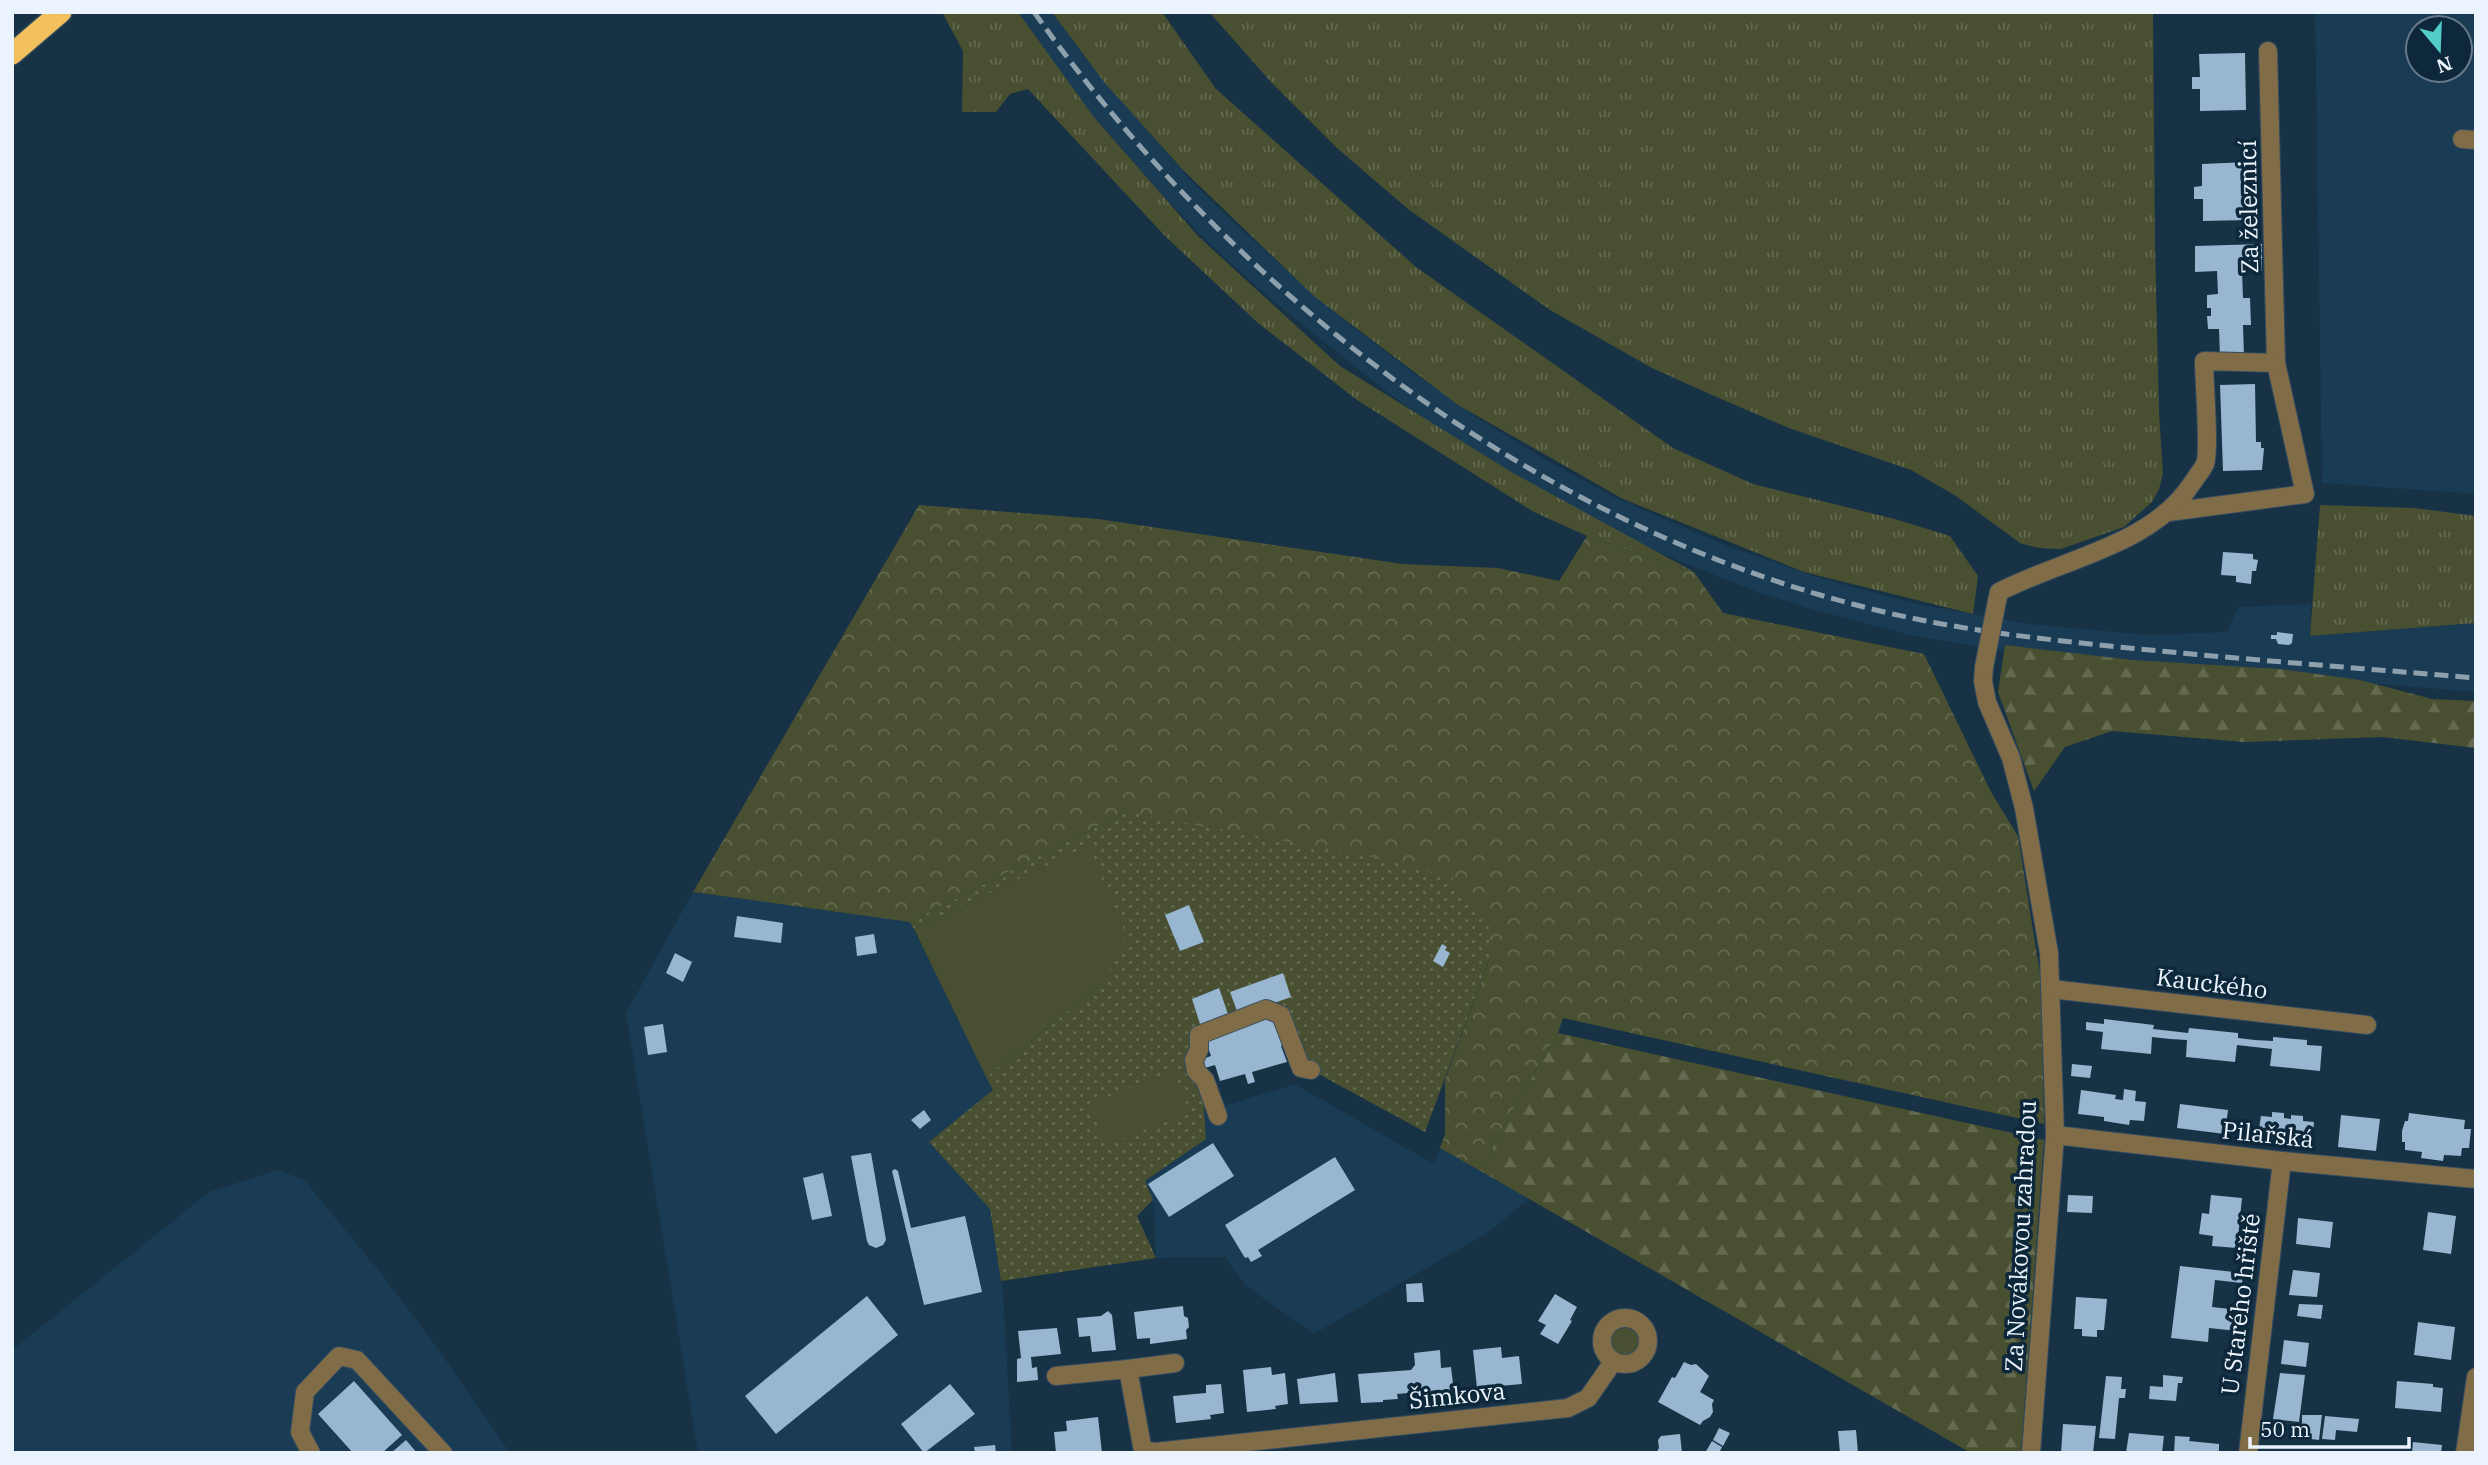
<svg xmlns="http://www.w3.org/2000/svg" width="2488" height="1465" viewBox="0 0 2488 1465" font-family="'IBM Plex Serif',serif">
  <style>
    .built { fill: #193b54; fill-rule: evenodd }
    .grass { fill: url(#grass-tufts) }
    .forest { fill: url(#forest-firs) }
    .park { fill: url(#park-crowns) }
    .garden { fill: url(#garden-dots); fill-rule: evenodd }
    .pitch { fill: #495031 }
    .building { fill: #98b6cf }
    .lines { fill: none; stroke-linecap: round; stroke-linejoin: round }
    .minor-casing { stroke: #354c5f; stroke-width: 20 }
    .highway-casing { stroke: #354c5f; stroke-width: 24 }
    .minor { stroke: #816c48; stroke-width: 18 }
    .highway { stroke: #f3c05e; stroke-width: 21 }
    .rail { stroke: #8fa0ad; stroke-width: 5; stroke-dasharray: 14 7; stroke-linecap: butt }
    .minor-bridge-casing { stroke: #354c5f; stroke-width: 20; stroke-linecap: butt }
    .minor-bridge { stroke: #816c48; stroke-width: 18 }
    .labels { text-anchor: middle; dominant-baseline: central; stroke-width: 7; stroke-linejoin: round; paint-order: stroke }
    .street-label { font-size: 24px; fill: #ebf4fc; stroke: #0d273b }
  </style>
  <defs>
    <pattern id="grass-tufts" width="24" height="20" patternUnits="userSpaceOnUse" patternTransform="scale(1.75)"><rect width="24" height="20" fill="#495031"/><path d="M3 7l-1-3M5 7V3M7 7l1-3M15 17l-1-3M17 17v-4M19 17l1-3" fill="none" stroke="#636a50"/></pattern>
    <pattern id="forest-firs" width="22" height="20" patternUnits="userSpaceOnUse" patternTransform="scale(1.75)"><rect width="22" height="20" fill="#495031"/><path d="M5 1l3.5 6h-7zM16 11l3.5 6h-7z" fill="#636a50"/></pattern>
    <pattern id="park-crowns" width="20" height="18" patternUnits="userSpaceOnUse" patternTransform="scale(1.75)"><rect width="20" height="18" fill="#495031"/><path d="M2 6a3 3 0 1 1 6 0M12 15a3 3 0 1 1 6 0" fill="none" stroke="#636a50"/></pattern>
    <pattern id="garden-dots" width="8" height="8" patternUnits="userSpaceOnUse" patternTransform="scale(1.75)"><rect width="8" height="8" fill="#495031"/><path d="M2 2h.1M6 6h.1" fill="none" stroke="#636a50" stroke-width="1.8" stroke-linecap="round"/></pattern>
  </defs>
  <rect width="100%" height="100%" fill="#173145"/>
  <!-- built -->
  <g class="built">
    <polygon points="1014,12 1053,12 1084,56 1188,177 1234,223 1339,316 1411,371 1478,418 1544,459 1614,497 1730,547 1820,578 1917,604 2030,624 2148,635 2227,632 2238,607 2311,604 2310,636 2476,623 2476,692 2026,655 1910,635 1811,609 1760,593 1662,554 1600,525 1461,444 1392,396 1267,296 1212,246 1165,198 1059,76"/>
    <path d="M2315,12H2476V494L2322,483ZM2418,28H2460V70H2418Z"/>
    <polygon points="693,892 910,922 993,1090 954,1168 990,1209 1003,1290 1012,1453 698,1453 626,1013"/>
    <polygon points="1295,1084 1434,1164 1440,1148 1529,1199 1490,1231 1314,1334 1246,1286 1225,1257 1156,1258 1153,1200 1145,1181 1206,1139 1204,1112"/>
    <polygon points="278,1170 304,1180 380,1272 436,1346 510,1453 12,1453 12,1350 209,1192"/>
  </g>
  <!-- grass -->
  <g class="grass">
    <polygon points="942,12 1018,12 1093,116 1198,236 1340,366 1513,473 1694,572 1587,536 1534,512 1357,400 1258,323 1166,237 1028,89 1010,94 996,112 962,112 963,51"/>
    <polygon points="1052,12 1162,12 1216,89 1416,267 1673,448 1753,484 1895,519 1950,536 1978,576 1973,614 1804,572 1623,499 1458,405 1315,297 1183,170 1104,82"/>
    <polygon points="1209,12 2153,12 2155,245 2159,411 2163,474 2159,489 2152,502 2124,527 2061,549 2038,548 2020,543 1956,496 1911,470 1789,428 1712,395 1652,368 1550,310 1408,209 1337,148 1271,82"/>
    <polygon points="2320,505 2415,508 2476,516 2476,623 2310,636"/>
    <circle cx="1625" cy="1342" r="14"/>
  </g>
  <!-- forest -->
  <g class="forest">
    <polygon points="2005,645 2133,660 2280,669 2360,680 2432,699 2476,701 2476,748 2382,737 2244,742 2112,731 2065,747 2034,791 1998,692"/>
    <polygon points="1558,1033 2044,1140 2021,1453 1971,1453 1484,1173 1495,1141"/>
  </g>
  <!-- park -->
  <polygon class="park" points="919,505 1098,519 1403,564 1498,568 1559,581 1587,536 1694,572 1723,613 1924,654 1991,792 2018,836 2041,980 2044,1124 1563,1018 1558,1033 1495,1141 1484,1173 1440,1148 1445,1134 1445,1080 1490,957 1126,812 910,922 693,892"/>
  <!-- garden -->
  <path class="garden" d="M1126,812L1382,859L1452,878L1490,929V957L1425,1132L1311,1070L1267,1009L1199,1035L1206,1139L1145,1181L1153,1200L1137,1216L1156,1258L1001,1281L990,1209L929,1142L993,1090L986,1077L1102,984L1088,847L914,929L910,922ZM1189,906L1204,942L1180,951L1165,915ZM1218,988L1227,1014L1201,1023L1192,999Z"/>
  <!-- pitch -->
  <g class="pitch">
    <polygon points="1088,846 1127,937 1102,984 986,1077 914,929"/>
    <polygon points="1173,1071 1189,1111 1107,1145 1091,1104"/>
  </g>
  <!-- building -->
  <g class="building">
    <polygon points="2245,53 2246,110 2200,111 2200,89 2192,89 2192,77 2200,77 2199,54"/>
    <polygon points="2247,162 2249,220 2203,221 2203,199 2194,199 2194,187 2202,186 2202,164"/>
    <polygon points="2262,244 2262,271 2242,271 2243,298 2250,298 2251,325 2243,325 2244,356 2220,357 2219,329 2208,329 2207,316 2211,316 2211,308 2207,308 2207,295 2218,294 2217,271 2195,272 2195,246"/>
    <polygon points="2255,384 2256,442 2261,442 2261,448 2264,448 2262,470 2223,471 2220,385"/>
    <polygon points="2223,552 2253,554 2253,559 2258,560 2256,571 2252,571 2251,584 2236,582 2236,576 2221,575"/>
    <polygon points="2277,632 2293,634 2292,643 2289,645 2278,644 2276,639 2271,639 2271,635 2277,635"/>
    <polygon points="1189,905 1204,942 1180,951 1165,915"/>
    <polygon points="737,916 783,923 781,943 734,937"/>
    <polygon points="874,934 877,953 857,956 855,937"/>
    <polygon points="1442,944 1447,947 1445,950 1450,953 1443,967 1433,961"/>
    <polygon points="675,953 692,962 683,982 666,973"/>
    <polygon points="1283,973 1291,997 1257,1009 1237,1011 1230,992"/>
    <polygon points="1219,988 1228,1014 1200,1024 1192,999"/>
    <polygon points="1270,1014 1283,1044 1281,1046 1287,1062 1252,1072 1255,1082 1248,1084 1245,1074 1220,1081 1215,1065 1205,1068 1202,1059 1211,1056 1205,1039"/>
    <polygon points="2104,1019 2154,1025 2153,1029 2171,1031 2188,1033 2189,1028 2238,1033 2238,1038 2255,1040 2273,1041 2273,1037 2307,1040 2307,1045 2322,1046 2320,1071 2270,1066 2272,1049 2237,1045 2235,1062 2186,1057 2187,1040 2170,1039 2152,1037 2151,1054 2101,1049 2103,1032 2086,1030 2086,1022 2104,1024"/>
    <polygon points="663,1024 667,1052 648,1055 644,1027"/>
    <polygon points="2072,1064 2092,1066 2090,1078 2071,1076"/>
    <polygon points="2124,1089 2136,1091 2135,1101 2146,1102 2144,1121 2130,1120 2129,1125 2104,1121 2104,1117 2078,1114 2081,1090 2116,1095 2115,1099 2123,1100"/>
    <polygon points="2180,1104 2228,1110 2225,1134 2177,1128"/>
    <polygon points="924,1110 931,1120 920,1129 911,1120"/>
    <polygon points="2272,1112 2284,1113 2284,1118 2291,1119 2291,1115 2303,1116 2303,1121 2314,1122 2312,1141 2297,1139 2297,1144 2272,1141 2273,1136 2258,1135 2261,1116 2272,1117"/>
    <polygon points="2409,1113 2465,1120 2464,1129 2471,1129 2469,1148 2462,1148 2461,1156 2444,1155 2443,1161 2421,1158 2422,1152 2405,1150 2405,1142 2402,1142 2402,1131 2405,1121 2408,1121"/>
    <polygon points="2341,1115 2380,1119 2376,1151 2338,1147"/>
    <polygon points="1213,1143 1234,1176 1169,1217 1148,1184"/>
    <polygon points="871,1153 886,1240 883,1245 876,1248 869,1245 867,1241 851,1156"/>
    <polygon points="1335,1157 1355,1190 1258,1250 1262,1256 1251,1262 1248,1257 1245,1258 1225,1225"/>
    <polygon points="895,1169 898,1171 911,1228 965,1216 982,1292 924,1305 892,1171"/>
    <polygon points="823,1173 832,1216 812,1220 803,1178"/>
    <polygon points="2068,1195 2093,1196 2092,1213 2067,1212"/>
    <polygon points="2211,1195 2242,1198 2237,1248 2212,1246 2213,1236 2199,1234 2202,1213 2209,1214"/>
    <polygon points="2428,1212 2456,1216 2451,1254 2423,1250"/>
    <polygon points="2298,1218 2333,1222 2330,1248 2296,1244"/>
    <polygon points="2180,1266 2243,1273 2242,1283 2215,1280 2212,1307 2239,1310 2237,1331 2209,1328 2208,1342 2171,1338"/>
    <polygon points="2293,1270 2320,1273 2317,1297 2289,1295"/>
    <polygon points="1422,1283 1424,1302 1407,1302 1406,1284"/>
    <polygon points="1555,1294 1577,1307 1570,1320 1572,1321 1558,1344 1540,1334 1546,1325 1538,1321"/>
    <polygon points="867,1296 898,1335 776,1434 745,1396"/>
    <polygon points="2076,1297 2107,1299 2104,1330 2097,1330 2097,1337 2082,1336 2082,1329 2074,1329"/>
    <polygon points="2299,1304 2323,1305 2321,1319 2297,1316"/>
    <polygon points="1183,1306 1184,1316 1188,1318 1189,1327 1186,1330 1187,1339 1150,1344 1150,1338 1137,1339 1134,1312"/>
    <polygon points="1108,1311 1112,1315 1116,1350 1092,1352 1090,1336 1079,1337 1077,1318 1101,1316"/>
    <polygon points="2418,1322 2455,1327 2451,1360 2414,1355"/>
    <polygon points="1057,1328 1061,1354 1031,1357 1032,1368 1037,1367 1038,1380 1017,1382 1017,1359 1021,1358 1018,1331"/>
    <polygon points="2284,1340 2309,1343 2306,1367 2281,1364"/>
    <polygon points="1501,1347 1502,1358 1519,1356 1522,1384 1477,1388 1473,1350"/>
    <polygon points="1440,1350 1441,1368 1451,1367 1454,1392 1419,1396 1418,1390 1408,1391 1408,1393 1397,1394 1398,1399 1383,1400 1383,1402 1361,1403 1358,1374 1411,1370 1415,1365 1414,1353"/>
    <polygon points="1684,1362 1691,1365 1696,1364 1709,1376 1700,1392 1714,1400 1712,1404 1713,1412 1710,1417 1703,1421 1700,1425 1658,1402 1672,1377 1675,1378"/>
    <polygon points="1271,1367 1272,1375 1285,1373 1288,1404 1275,1406 1276,1409 1247,1412 1243,1370"/>
    <polygon points="1335,1373 1338,1402 1300,1404 1297,1379"/>
    <polygon points="2280,1373 2305,1375 2299,1422 2273,1419"/>
    <polygon points="2163,1375 2183,1377 2182,1383 2178,1383 2176,1401 2149,1399 2150,1386 2163,1387"/>
    <polygon points="2106,1376 2122,1377 2121,1389 2126,1389 2125,1398 2119,1398 2115,1439 2099,1438"/>
    <polygon points="354,1381 402,1435 382,1453 353,1453 318,1414"/>
    <polygon points="2397,1381 2433,1384 2433,1387 2443,1388 2441,1412 2395,1408"/>
    <polygon points="950,1384 975,1414 924,1453 901,1424"/>
    <polygon points="1221,1384 1224,1413 1210,1415 1211,1419 1176,1423 1173,1396 1206,1393 1206,1385"/>
    <polygon points="2302,1415 2322,1415 2319,1440 2302,1438"/>
    <polygon points="2325,1416 2359,1419 2357,1432 2336,1430 2335,1440 2322,1439"/>
    <polygon points="1098,1417 1102,1453 1056,1453 1054,1432 1067,1431 1066,1421"/>
    <polygon points="2063,1424 2096,1426 2093,1453 2061,1453"/>
    <polygon points="1719,1428 1730,1433 1723,1446 1713,1440"/>
    <polygon points="1856,1430 1858,1453 1840,1453 1838,1431"/>
    <polygon points="2129,1433 2164,1436 2162,1453 2126,1453"/>
    <polygon points="1680,1434 1682,1453 1656,1453 1659,1448 1658,1440 1661,1436"/>
    <polygon points="2175,1436 2190,1437 2189,1441 2219,1444 2219,1453 2174,1453"/>
    <polygon points="406,1440 417,1453 391,1453"/>
    <polygon points="1712,1441 1722,1447 1719,1453 1705,1453"/>
    <polygon points="2413,1442 2442,1445 2441,1453 2412,1453"/>
    <polygon points="995,1445 996,1453 975,1453 974,1447"/>
  </g>
  <g class="lines">
    <!-- minor casing -->
    <g class="minor-casing">
      <g id="minor">
        <polyline points="2462,139 2476,140"/>
        <polyline points="2169,512 2305,494 2276,363 2268,51"/>
        <path d="M1997,601L1999,592C2064,558 2152,546 2193,482C2197,476 2202,470 2205,464C2210,452 2204,379 2204,361L2276,363"/>
        <polyline points="1984,667 1983,681 1987,702 2011,758 2024,808 2049,953 2055,1135 2031,1453"/>
        <polyline points="2051,989 2367,1025"/>
        <polyline points="1218,1116 1205,1080 1196,1071 1194,1060 1199,1050 1199,1035 1266,1009 1281,1015 1301,1068 1311,1070"/>
        <polyline points="2055,1135 2282,1161 2476,1179"/>
        <circle cx="1625" cy="1341" r="23"/>
        <polyline points="1128,1369 1175,1363"/>
        <polyline points="1056,1376 1128,1369 1142,1446 1144,1450 1155,1452 1568,1408 1588,1398 1613,1362"/>
        <polyline points="311,1453 300,1432 305,1392 339,1356 357,1360 443,1453"/>
        <polyline points="2248,1453 2282,1161"/>
        <polyline points="2465,1453 2476,1377"/>
      </g>
    </g>
    <!-- highway casing -->
    <g class="highway-casing">
      <polyline id="highway" points="12,54 61,12"/>
    </g>
    <!-- minor -->
    <use href="#minor" class="minor"/>
    <!-- highway -->
    <use href="#highway" class="highway"/>
    <!-- rail -->
    <path class="rail" d="M1034,12C1242,306 1563,548 1921,620C1986,633 2052,640 2119,647C2238,659 2357,668 2476,678"/>
    <!-- minor-bridge casing -->
    <g class="minor-bridge-casing">
      <polyline id="minor-bridge" points="1984,667 1997,601"/>
    </g>
    <!-- minor-bridge -->
    <use href="#minor-bridge" class="minor-bridge"/>
  </g>
  <g class="labels">
    <!-- street labels -->
    <g class="street-label">
      <text transform="translate(2248 207) rotate(-91)">Za železnicí</text>
      <text transform="translate(2212 983) rotate(7)">Kauckého</text>
      <text transform="translate(2268 1134) rotate(6)">Pilařská</text>
      <text transform="translate(2020 1236) rotate(-87)">Za Novákovou zahradou</text>
      <text transform="translate(2240 1304) rotate(-83)">U Starého hřiště</text>
      <text transform="translate(1457 1395) rotate(-6)">Šimkova</text>
    </g>
  </g>
  <!-- border -->
  <rect width="2488" height="1465" fill="none" stroke="#ebf4fc" stroke-width="28"/>
  <!-- north arrow -->
  <g transform="translate(2439 49) rotate(161)"><circle r="33" fill="#0d273b" stroke="#667988" stroke-width="2"/>
  <path d="M0-5L12 26L0 18L-12 26Z" fill="#53cdca"/>
  <text y="-10" font-size="19" font-weight="bold" text-anchor="middle" fill="#ebf4fc">N</text>
  </g>
  <!-- scale -->
  <path d="M2250 1437v10h159v-10" fill="none" stroke="#ebf4fc" stroke-width="3.5"/>
  <text x="2260" y="1437" font-size="21" fill="#ebf4fc" stroke="#0d273b" stroke-width="5" paint-order="stroke">50 m</text>
</svg>
